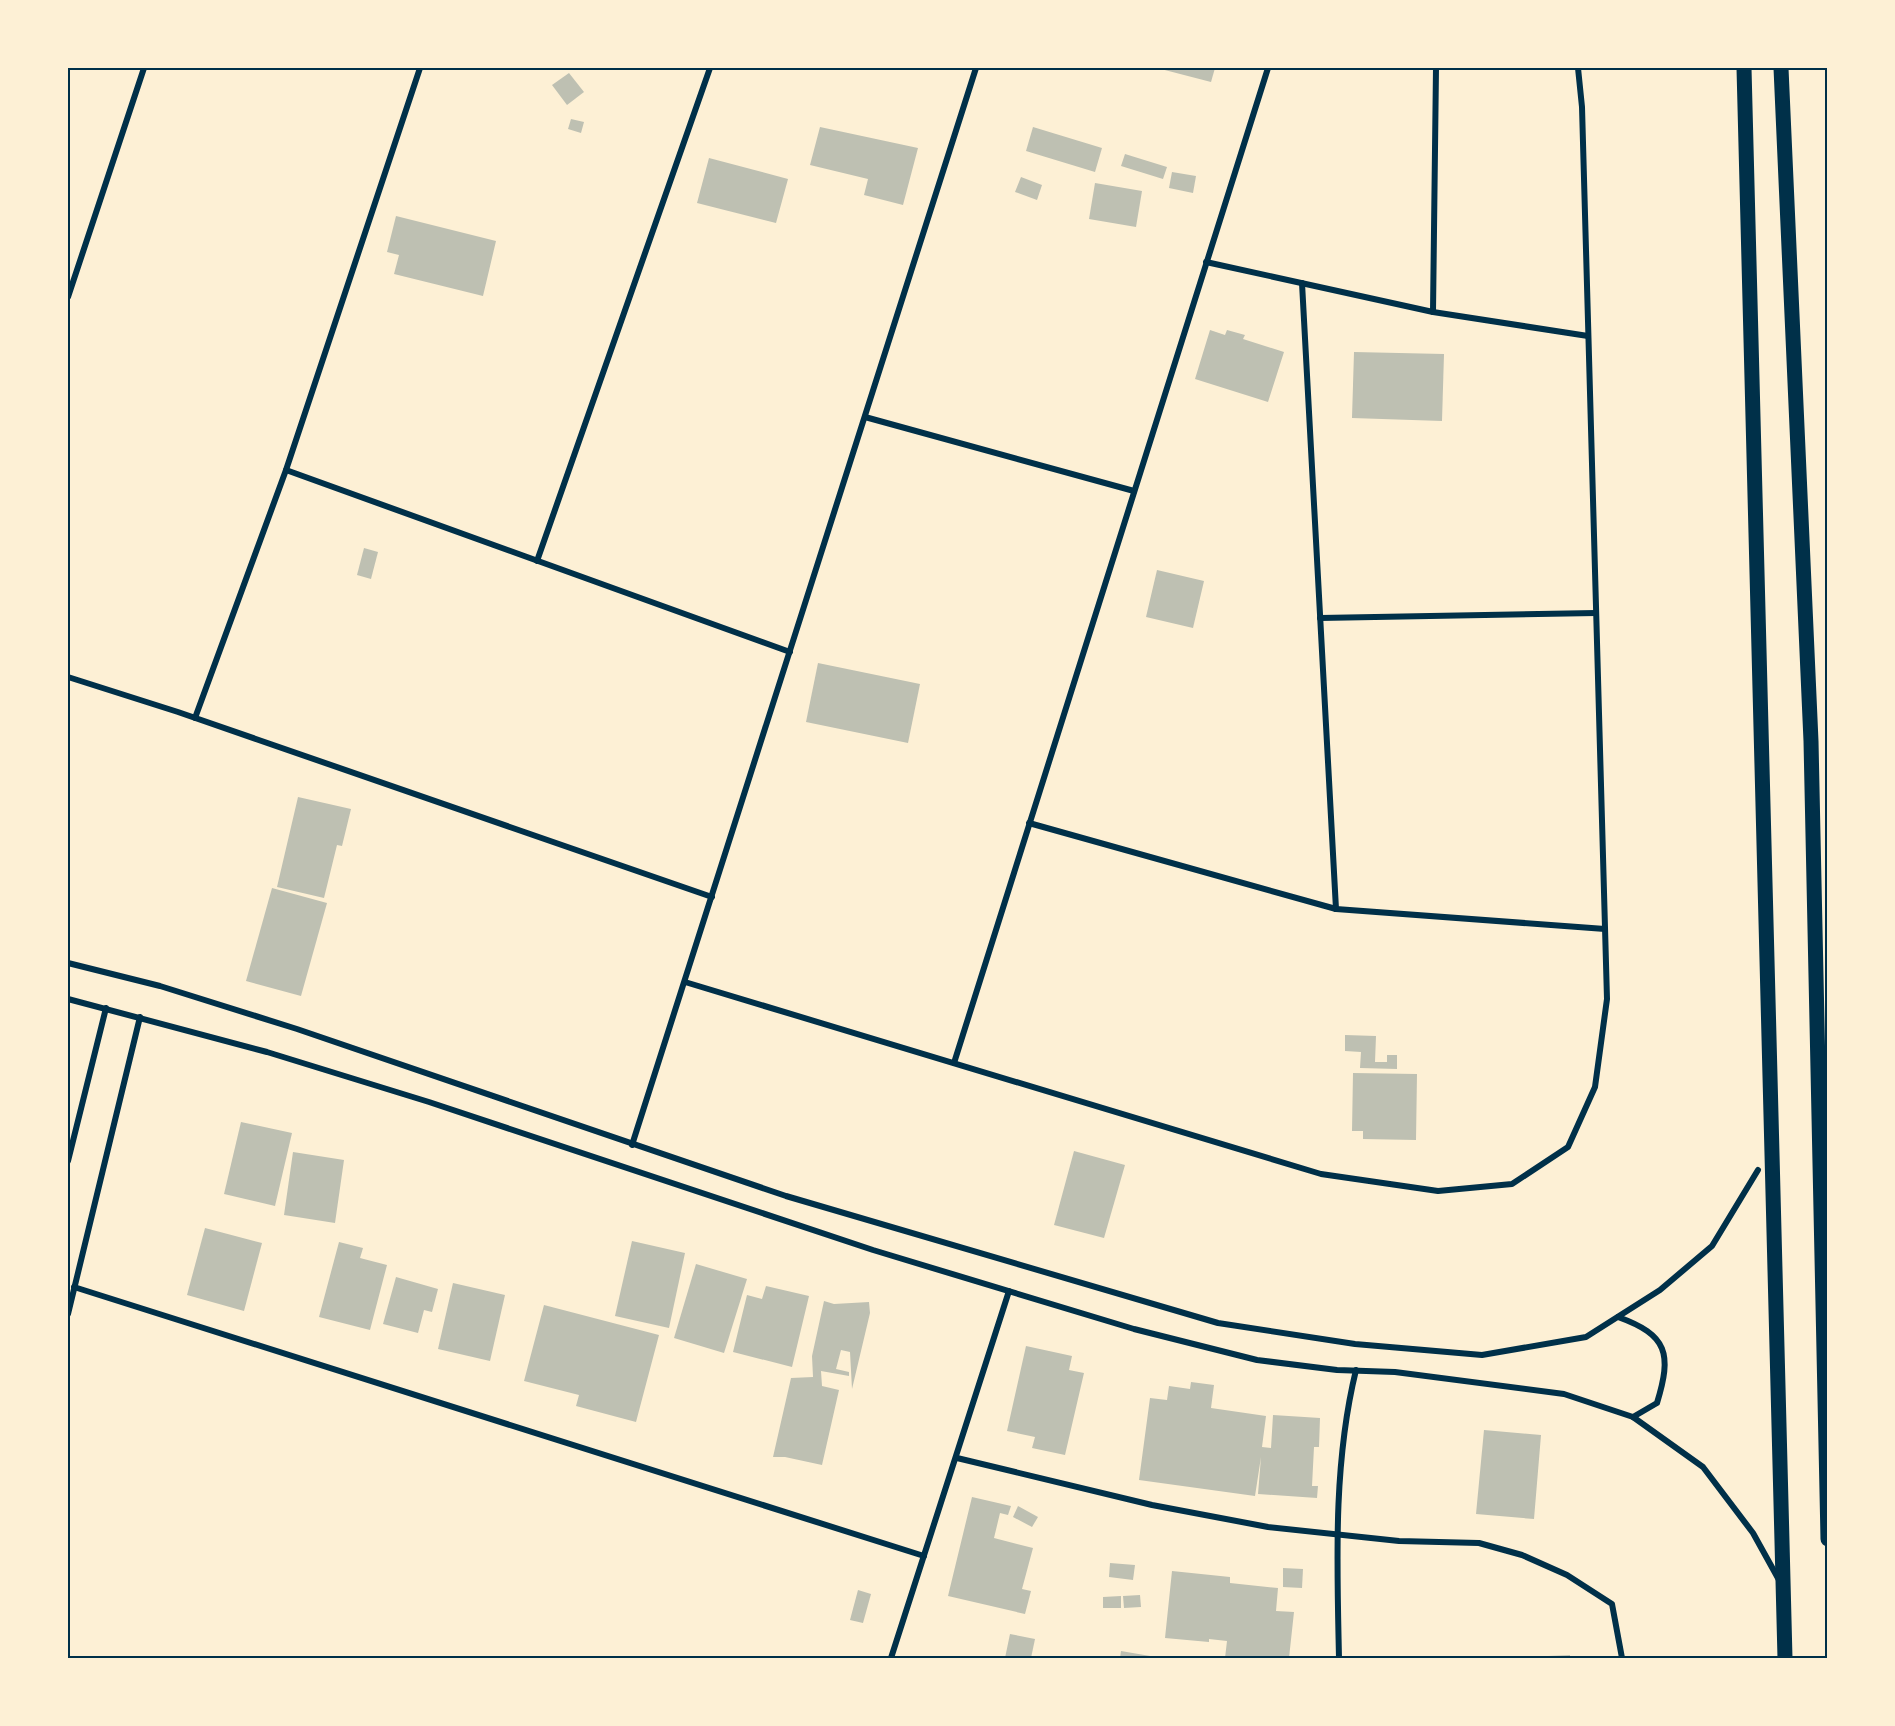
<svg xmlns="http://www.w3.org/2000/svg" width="1895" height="1726" viewBox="0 0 1895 1726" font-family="Overpass,sans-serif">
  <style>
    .building { fill: #bec0b2 }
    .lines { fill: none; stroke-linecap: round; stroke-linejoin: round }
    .minor { stroke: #003049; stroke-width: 6 }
    .primary { stroke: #003049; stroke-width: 15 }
    .neatline { fill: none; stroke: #003049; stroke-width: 2 }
  </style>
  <rect width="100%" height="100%" fill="#fdf0d5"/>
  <!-- building -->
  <g class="building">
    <polygon points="1157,68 1215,68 1211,82"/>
    <polygon points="569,73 584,92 567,105 552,85"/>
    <polygon points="571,119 584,122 581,133 568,129"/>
    <polygon points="820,127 918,148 903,205 864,195 868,179 810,165"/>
    <polygon points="1033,127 1102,148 1095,172 1026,151"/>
    <polygon points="1125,154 1167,167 1163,179 1121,166"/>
    <polygon points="709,158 788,179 776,223 697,203"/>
    <polygon points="1172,172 1196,176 1193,193 1169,188"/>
    <polygon points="1021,177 1042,185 1037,200 1015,192"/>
    <polygon points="1095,183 1142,191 1136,227 1089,219"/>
    <polygon points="396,216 496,241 483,296 394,274 399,255 387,252"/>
    <polygon points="1210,330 1225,335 1227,330 1245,335 1243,339 1284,352 1268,402 1195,379"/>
    <polygon points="1354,352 1444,354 1442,421 1352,418"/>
    <polygon points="364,548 378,552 371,579 357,575"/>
    <polygon points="1157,570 1204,581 1193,628 1146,617"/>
    <polygon points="818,663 920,684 908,743 806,722"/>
    <polygon points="298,797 351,809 342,846 337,845 324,898 277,887"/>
    <polygon points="272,888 327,903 301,996 246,981"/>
    <polygon points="1345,1035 1376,1036 1375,1062 1387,1062 1387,1055 1397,1055 1397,1069 1360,1068 1361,1052 1345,1051"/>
    <polygon points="1353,1073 1417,1074 1416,1140 1363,1139 1363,1131 1352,1131"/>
    <polygon points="241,1122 292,1133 275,1206 224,1194"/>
    <polygon points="1074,1151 1125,1165 1104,1238 1054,1225"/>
    <polygon points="293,1152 344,1160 335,1223 284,1215"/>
    <polygon points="205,1228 262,1243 244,1311 187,1295"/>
    <polygon points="632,1241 685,1253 669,1328 615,1316"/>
    <polygon points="339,1242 363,1248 360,1258 387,1265 370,1330 319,1317"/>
    <polygon points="696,1264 747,1279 724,1353 674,1338"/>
    <polygon points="396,1277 438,1289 432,1312 424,1310 418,1333 383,1324"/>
    <polygon points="453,1283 505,1295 490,1361 438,1349"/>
    <polygon points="766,1286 809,1296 792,1367 733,1352 747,1295 762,1299"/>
    <polygon points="824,1301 834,1304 869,1302 870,1313 852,1389 850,1352 841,1350 836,1369 849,1372 849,1376 821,1371 822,1386 839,1390 822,1465 785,1457 773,1457 791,1378 813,1377 812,1356"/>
    <polygon points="544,1305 659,1335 636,1422 576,1406 579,1395 524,1381"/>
    <polygon points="1026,1346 1072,1356 1069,1370 1084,1373 1065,1455 1032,1448 1035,1437 1007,1431"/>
    <polygon points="1191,1382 1214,1385 1211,1408 1266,1416 1262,1447 1271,1448 1273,1415 1320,1418 1319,1447 1314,1447 1312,1486 1318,1486 1317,1498 1258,1494 1261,1457 1255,1496 1139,1480 1150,1398 1167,1400 1169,1386 1190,1389"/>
    <polygon points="1484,1430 1541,1435 1534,1519 1476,1514"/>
    <polygon points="972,1497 1011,1506 1008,1515 1000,1513 994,1538 1033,1548 1022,1589 1031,1591 1025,1614 948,1596"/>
    <polygon points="1018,1506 1038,1517 1032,1527 1013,1517"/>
    <polygon points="1110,1563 1135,1565 1133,1580 1109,1577"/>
    <polygon points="1283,1568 1303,1569 1302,1588 1283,1587"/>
    <polygon points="1172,1571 1230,1577 1230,1583 1278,1588 1276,1611 1294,1612 1289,1658 1225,1658 1227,1641 1209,1639 1209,1642 1165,1638"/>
    <polygon points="858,1590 871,1594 863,1623 850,1620"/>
    <polygon points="1140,1595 1141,1607 1124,1608 1123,1596"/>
    <polygon points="1121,1596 1121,1608 1103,1608 1103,1597"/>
    <polygon points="1010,1634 1035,1639 1031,1658 1005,1658"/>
    <polygon points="1121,1651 1156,1657 1156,1658 1120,1658"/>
    <polygon points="1570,1655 1570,1658 1526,1658 1526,1657"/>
  </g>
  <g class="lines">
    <!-- minor -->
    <g class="minor">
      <polyline points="1206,262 1433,312 1588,336"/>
      <polyline points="1302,283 1336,909"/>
      <polyline points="68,297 144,68"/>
      <polyline points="1433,312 1436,68"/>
      <polyline points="865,417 1134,491"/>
      <polyline points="286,470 790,652"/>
      <polyline points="537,561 710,68"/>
      <polyline points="1320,618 1596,613"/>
      <polyline points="68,677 178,712 712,897"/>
      <polyline points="195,718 286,470 420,68"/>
      <polyline points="1029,823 1336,909 1605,929"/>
      <polyline points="68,963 160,986 297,1029 786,1196 1218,1323 1355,1344 1482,1355 1586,1337 1660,1290 1712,1246 1758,1170"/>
      <polyline points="685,982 1321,1174 1438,1191 1512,1184 1568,1147 1595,1087 1607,999 1582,107 1578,68"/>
      <polyline points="68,999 267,1052 429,1102 873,1250 1134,1329 1257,1360 1337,1370 1395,1372 1564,1394 1633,1417 1703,1467 1753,1533 1779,1580"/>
      <polyline points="954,1063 1268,68"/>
      <polyline points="632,1145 976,68"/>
      <polyline points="68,1161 106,1008"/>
      <polyline points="74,1287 924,1556"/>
      <polyline points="68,1314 140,1017"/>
      <path d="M1618,1317C1668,1335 1672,1354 1657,1403L1633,1417"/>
      <polyline points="957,1458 1152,1505 1268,1527 1399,1541 1479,1543 1522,1555 1567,1575 1612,1604 1622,1658"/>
      <polyline points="891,1658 1009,1291"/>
      <path d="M1339,1658C1337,1563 1333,1464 1356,1370"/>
    </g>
    <!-- primary -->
    <g class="primary">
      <polyline points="1744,68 1785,1658"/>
      <polyline points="1781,68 1811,741 1828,1539"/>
    </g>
  </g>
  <!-- border -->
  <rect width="1895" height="1726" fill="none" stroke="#fdf0d5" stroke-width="138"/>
  <rect x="69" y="69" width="1757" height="1588" class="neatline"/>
</svg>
